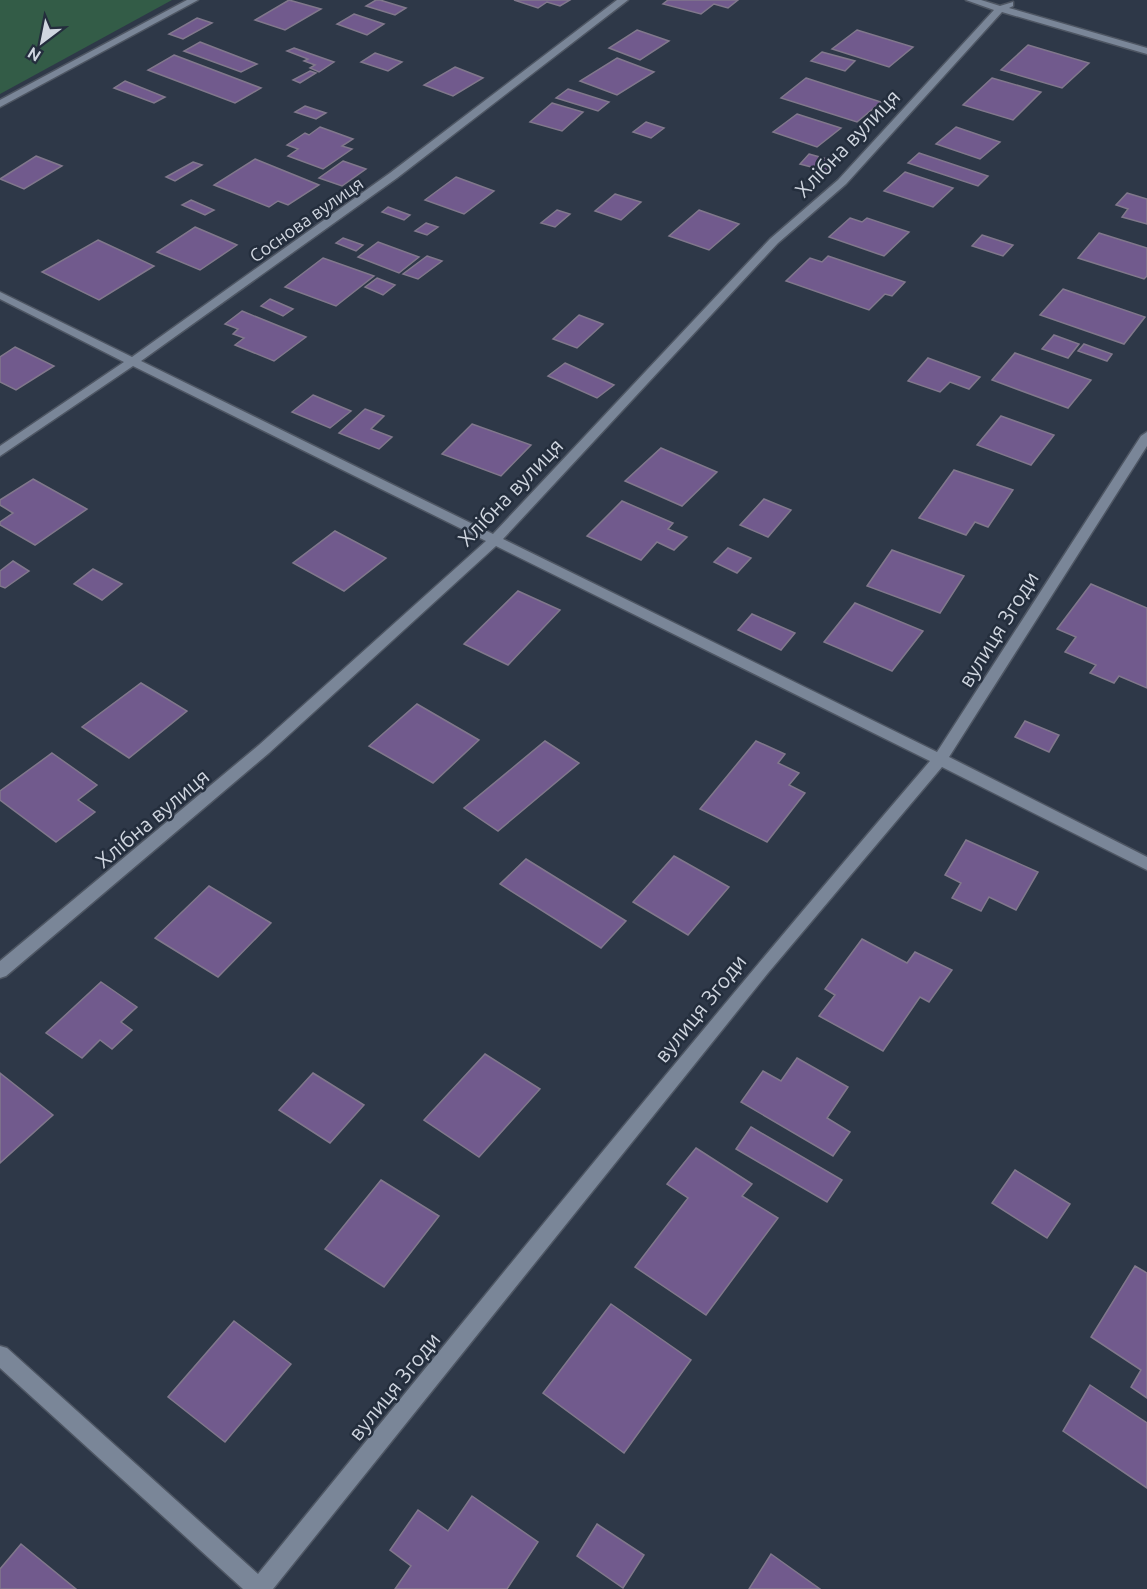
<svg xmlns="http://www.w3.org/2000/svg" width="1147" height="1589" viewBox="0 0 1147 1589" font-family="Ubuntu,sans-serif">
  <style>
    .green { fill: #335c47 }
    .building { fill: #715a8d; stroke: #81788c; stroke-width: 1.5 }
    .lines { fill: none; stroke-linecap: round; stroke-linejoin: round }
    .street-casing { stroke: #4e5663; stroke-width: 3 }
    .street { fill: #7a8698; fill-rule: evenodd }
    .labels { text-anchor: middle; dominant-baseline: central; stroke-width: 5; stroke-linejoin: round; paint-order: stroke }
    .far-street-label { font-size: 18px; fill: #d0d6e0; stroke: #242e3d }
    .street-label { font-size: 21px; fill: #d0d6e0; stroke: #242e3d }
  </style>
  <rect width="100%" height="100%" fill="#2e3848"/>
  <!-- green -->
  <polygon class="green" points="0,0 172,0 0,94"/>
  <!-- building -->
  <g class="building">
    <polygon points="289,0 321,9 285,30 255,20"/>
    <polygon points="376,0 380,0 406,8 395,15 366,6"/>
    <polygon points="514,0 570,0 560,6 547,2 538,8"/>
    <polygon points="668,0 738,0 728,8 714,4 701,14 663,4"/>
    <polygon points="354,14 384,24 367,35 337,24"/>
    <polygon points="197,18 212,23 183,39 169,34"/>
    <polygon points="637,30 669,41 640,60 609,48"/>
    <polygon points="857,30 913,47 889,67 832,49"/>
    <polygon points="200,42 257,64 241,72 184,51"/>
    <polygon points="1028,45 1089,63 1062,88 1001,70"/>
    <polygon points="294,48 334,62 319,72 310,68 315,65 304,61 308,59 287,51"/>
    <polygon points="822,52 855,61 845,71 811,61"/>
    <polygon points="375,53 402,62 388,71 361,62"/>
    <polygon points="174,55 261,88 235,103 148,70"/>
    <polygon points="617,58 654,72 617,95 580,81"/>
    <polygon points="455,67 483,78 453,96 424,85"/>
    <polygon points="310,71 316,73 300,83 293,80"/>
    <polygon points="806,78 881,102 857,122 781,98"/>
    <polygon points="992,78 1041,92 1013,120 963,105"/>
    <polygon points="125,81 165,97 154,103 114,88"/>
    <polygon points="568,89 609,102 598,111 556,98"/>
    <polygon points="552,103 583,112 562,131 530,122"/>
    <polygon points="305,106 326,113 316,119 295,112"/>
    <polygon points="797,114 841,128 817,147 773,132"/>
    <polygon points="646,122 664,128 651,138 633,132"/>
    <polygon points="320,127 353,139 342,146 352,149 323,169 288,156 298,149 287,145 305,133 309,135"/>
    <polygon points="956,127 1000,142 980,159 936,144"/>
    <polygon points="919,153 988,176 978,186 908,163"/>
    <polygon points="809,154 834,161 826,171 800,164"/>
    <polygon points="36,156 62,166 24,189 0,179"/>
    <polygon points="255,159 319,185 288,205 278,201 269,207 214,185"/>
    <polygon points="343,161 366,169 342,186 319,178"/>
    <polygon points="193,162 202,165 175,181 166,177"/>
    <polygon points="905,172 953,188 933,207 884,191"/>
    <polygon points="456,177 494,191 464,214 425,200"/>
    <polygon points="1127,193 1147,199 1147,224 1122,217 1128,209 1116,205"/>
    <polygon points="615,194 641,202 621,220 595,211"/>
    <polygon points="191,200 214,210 205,215 182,205"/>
    <polygon points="388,207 410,215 404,220 382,212"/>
    <polygon points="557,210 570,214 555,227 541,223"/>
    <polygon points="699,210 739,224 709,250 669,236"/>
    <polygon points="850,218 862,222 867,218 909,232 884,256 829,237"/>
    <polygon points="426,223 438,227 427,235 415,231"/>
    <polygon points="195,227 237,245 200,270 157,252"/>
    <polygon points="1099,233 1147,248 1147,276 1144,279 1078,258"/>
    <polygon points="982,235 1013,245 1003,256 972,246"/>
    <polygon points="343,238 363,245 356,251 336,243"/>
    <polygon points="98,240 154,266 99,300 42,272"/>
    <polygon points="378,242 419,257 399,273 358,257"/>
    <polygon points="427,256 442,261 418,279 403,274"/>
    <polygon points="828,256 905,282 892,296 885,294 869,310 786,281 810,258 822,262"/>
    <polygon points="323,258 374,276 336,306 285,287"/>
    <polygon points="377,278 395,285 383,295 365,287"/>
    <polygon points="1063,289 1145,317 1124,344 1040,315"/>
    <polygon points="270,299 293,309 283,316 261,306"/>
    <polygon points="242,311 306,337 274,361 235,345 244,338 233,334 238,329 225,324"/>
    <polygon points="579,315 603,324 577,348 553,339"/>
    <polygon points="1054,335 1079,344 1068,358 1042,349"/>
    <polygon points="1084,344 1112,354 1107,361 1078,351"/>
    <polygon points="15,347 54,366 16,390 0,382 0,357"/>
    <polygon points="1015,353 1091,380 1068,408 992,380"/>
    <polygon points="928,358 980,377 969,389 950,382 940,392 908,381"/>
    <polygon points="565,363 614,385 597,398 548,376"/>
    <polygon points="313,395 351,411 330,428 292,412"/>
    <polygon points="365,409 384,416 371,429 392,437 379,449 339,433"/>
    <polygon points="1001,416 1054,435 1031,465 977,445"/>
    <polygon points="472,424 531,445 501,476 442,454"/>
    <polygon points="661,448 717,472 682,506 625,481"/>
    <polygon points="954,470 1013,490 988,527 975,522 966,535 919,518"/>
    <polygon points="33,479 87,509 35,545 0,525 0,522 13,513 0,505 0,500"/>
    <polygon points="764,499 791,510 768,537 740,525"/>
    <polygon points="622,501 673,523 668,529 687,537 674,550 657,542 641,560 587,536"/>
    <polygon points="335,531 386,558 344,591 293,563"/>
    <polygon points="728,548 751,558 737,573 714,562"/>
    <polygon points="892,550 964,576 940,613 867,586"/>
    <polygon points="13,561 29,571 5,588 0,586 0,571"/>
    <polygon points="93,569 122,584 102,600 74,584"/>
    <polygon points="1091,584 1147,608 1147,688 1119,676 1114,683 1090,673 1096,665 1065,652 1076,637 1057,629"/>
    <polygon points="518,591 560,610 508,665 464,644"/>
    <polygon points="855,603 923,631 892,671 824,642"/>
    <polygon points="752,614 795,633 781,650 738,630"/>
    <polygon points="141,683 187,711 129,758 82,727"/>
    <polygon points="417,704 479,740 433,783 369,746"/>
    <polygon points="1025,721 1059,735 1049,752 1015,737"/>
    <polygon points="545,741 579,763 498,831 464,808"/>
    <polygon points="756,741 785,754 778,763 799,773 789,785 805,793 767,842 700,809"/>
    <polygon points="52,753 97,785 78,800 95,812 56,842 0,800 0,791"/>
    <polygon points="966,840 1038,872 1016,910 989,897 981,911 952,898 961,883 945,875"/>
    <polygon points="674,856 729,887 688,935 633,902"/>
    <polygon points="526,859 626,921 601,948 500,884"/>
    <polygon points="209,886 271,923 218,977 155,938"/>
    <polygon points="862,939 907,963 915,952 952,970 929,1002 920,997 883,1051 819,1016 835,995 825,989"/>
    <polygon points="101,982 137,1007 121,1022 132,1030 112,1049 100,1040 82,1058 46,1033"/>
    <polygon points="485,1054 540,1089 479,1157 424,1120"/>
    <polygon points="797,1058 848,1087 827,1118 850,1132 833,1156 741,1102 763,1071 781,1081"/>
    <polygon points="0,1073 53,1115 0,1163"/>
    <polygon points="313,1073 364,1105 330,1143 279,1110"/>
    <polygon points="751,1127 842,1180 827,1202 736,1149"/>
    <polygon points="696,1148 752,1184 742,1196 778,1218 706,1315 635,1267 688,1198 667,1184"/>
    <polygon points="1015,1170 1070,1204 1047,1238 992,1203"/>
    <polygon points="381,1180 439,1216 384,1287 325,1249"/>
    <polygon points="1135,1266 1147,1273 1147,1398 1131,1387 1141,1370 1091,1337"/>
    <polygon points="611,1304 691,1360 624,1453 543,1393"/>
    <polygon points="234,1321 291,1364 225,1442 168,1397"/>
    <polygon points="1090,1385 1147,1423 1147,1488 1063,1431"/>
    <polygon points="472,1496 538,1542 507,1589 395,1589 411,1566 390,1550 418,1510 448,1531"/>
    <polygon points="597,1524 644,1555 623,1588 577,1556"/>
    <polygon points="21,1544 76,1589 0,1589 0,1569"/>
    <polygon points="771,1554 820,1589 749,1589"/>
  </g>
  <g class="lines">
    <!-- street casing -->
    <g class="street-casing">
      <g id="street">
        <polygon points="187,0 198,0 0,107 0,100"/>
        <path d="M617,0H628L397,178L141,361L493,534L770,239L838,180L994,10L966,0H981L1000,6L1013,2V6L1009,8L1147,48V54L1002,12L846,184L778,243L503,539L937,752L1141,436L1147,432V446L949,757L1147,857V870L942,767L768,973L273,1589H243L0,1368V1346L7,1348L258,1574C480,1301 701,1028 930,761L496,546L269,753L6,976L0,978V961L259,745L486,541L133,366L0,456V446L124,362L0,299V292L132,357L390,173Z"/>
      </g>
    </g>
    <!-- street -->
    <use href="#street" class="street"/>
  </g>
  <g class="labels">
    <!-- far-street labels -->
    <g class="far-street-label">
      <text transform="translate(306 219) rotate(-35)">Соснова вулиця</text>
    </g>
    <!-- street labels -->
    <g class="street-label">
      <text transform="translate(847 143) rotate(-46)">Хлібна вулиця</text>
      <text transform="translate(510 492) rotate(-46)">Хлібна вулиця</text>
      <text transform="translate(998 629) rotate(-58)">вулиця Згоди</text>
      <text transform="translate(152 818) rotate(-40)">Хлібна вулиця</text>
      <text transform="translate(700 1008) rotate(-51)">вулиця Згоди</text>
      <text transform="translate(394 1386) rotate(-51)">вулиця Згоди</text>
    </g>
  </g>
  <!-- north arrow -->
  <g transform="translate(42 42) rotate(212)" stroke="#242e3d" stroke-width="4.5" paint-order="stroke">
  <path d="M0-4.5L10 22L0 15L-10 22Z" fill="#d0d6e0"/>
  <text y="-9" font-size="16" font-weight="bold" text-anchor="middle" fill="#d0d6e0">N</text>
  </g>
</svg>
